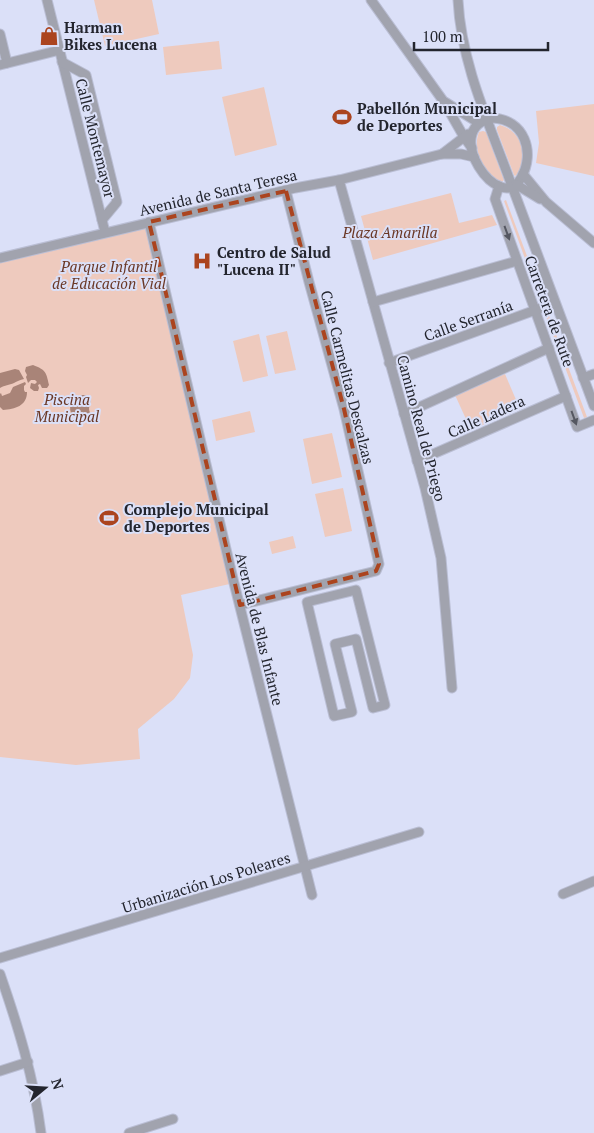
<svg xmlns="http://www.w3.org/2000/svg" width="594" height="1133" viewBox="0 0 594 1133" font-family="'PT Serif',serif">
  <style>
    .green { fill: #eecabe }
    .water { fill: #a98478 }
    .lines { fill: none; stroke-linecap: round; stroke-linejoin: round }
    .minor-casing { stroke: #babed4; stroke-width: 11 }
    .minor { stroke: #a1a3ae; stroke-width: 9 }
    .oneway { fill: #555761 }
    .marked { fill: none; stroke: #ab441f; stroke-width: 4; stroke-dasharray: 10 6; stroke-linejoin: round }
    .labels { text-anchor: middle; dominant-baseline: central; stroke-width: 4; stroke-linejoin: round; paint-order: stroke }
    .poi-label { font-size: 15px; font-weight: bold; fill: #23252e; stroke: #dbe0f8; text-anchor: start }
    .street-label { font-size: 15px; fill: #23252e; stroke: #dbe0f8 }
    .park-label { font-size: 15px; font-style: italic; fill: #6a3725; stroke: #dbe0f8 }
  </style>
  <rect width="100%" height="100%" fill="#dbe0f8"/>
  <!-- green -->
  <g class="green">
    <polygon points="94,0 152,0 159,34 105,46"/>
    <polygon points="219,41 222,69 166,75 163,47"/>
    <polygon points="264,87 277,145 235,156 222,97"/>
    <polygon points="594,104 594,176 536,163 539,143 536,111"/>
    <path d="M500,125C517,130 525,145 522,162C521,168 520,173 515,176L514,175L497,130V127Z"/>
    <path d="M483,131L486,132L504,180L501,183C486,173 471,152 479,132Z"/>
    <polygon points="451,193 459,223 492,215 497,225 373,260 361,216"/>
    <polygon points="506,200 542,296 539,297 504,201"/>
    <polygon points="149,222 234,583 181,595 193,655 190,678 174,699 138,729 140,759 76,765 0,757 0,260"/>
    <polygon points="548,313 587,417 584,418 545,314"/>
    <polygon points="287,331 296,370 275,374 266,336"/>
    <polygon points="259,334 268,376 243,382 233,341"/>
    <polygon points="505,374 520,409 471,430 455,395"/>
    <polygon points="250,411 255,432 216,441 212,420"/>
    <polygon points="332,433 342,477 312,484 303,439"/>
    <polygon points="343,488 352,531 325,537 315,494"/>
    <polygon points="293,536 296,548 272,554 269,542"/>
  </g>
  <!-- water -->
  <g class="water">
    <path d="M33,365C46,370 46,372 49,385L47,388H42L40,384L38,385L39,388L38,391H34L30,388L31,383L35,384L37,382L35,380H31L28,383L26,377L27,375L25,371L26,367Z"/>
    <path d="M15,369L19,370L24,379C20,380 17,381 14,383C9,385 5,385 0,388V373Z"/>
    <path d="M25,382L26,384L24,386V390L25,392H27C27,406 15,409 3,410L0,407V394L1,393L2,396L10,393L13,387Z"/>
    <path d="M81,395H87L91,397C91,405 86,409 92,415V418L89,420L86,419L80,414L71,413C68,404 73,399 81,395Z"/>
  </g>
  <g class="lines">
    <!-- minor casing -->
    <g class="minor-casing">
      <g id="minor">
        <polyline points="47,0 105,232"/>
        <polyline points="371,0 444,102 464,137 472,148"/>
        <path d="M458,0C461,62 488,121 509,178C537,254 566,330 594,406"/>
        <polyline points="0,34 7,63"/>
        <polyline points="62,62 86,75 117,202 102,220"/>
        <polyline points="0,65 60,50"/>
        <polyline points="445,102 479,123"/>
        <path d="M492,118C524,119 536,152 521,178C500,217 439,129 492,118Z"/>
        <polyline points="442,154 468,134"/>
        <polyline points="523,174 546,202 594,243"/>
        <polyline points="339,180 425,488 441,558 452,688"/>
        <polyline points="517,185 540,199"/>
        <polyline points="499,186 495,199 577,427 594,420"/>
        <polyline points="149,222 234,583 312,895"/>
        <polyline points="0,258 295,188 339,180 442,154 461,154 474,157"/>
        <polyline points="373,302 517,261"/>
        <polyline points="389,363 555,303"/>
        <polyline points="583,378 594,374"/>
        <polyline points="404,414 549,348"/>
        <polyline points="417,461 566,396"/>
        <polygon points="356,590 385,705 373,708 356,639 335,644 352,712 334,716 307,602"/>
        <polyline points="240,605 376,571 379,564 344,409 309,282 286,191"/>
        <polyline points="563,894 594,881"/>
        <polyline points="0,958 419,832"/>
        <path d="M0,974C18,1026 34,1078 41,1133"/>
        <polyline points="0,1071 28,1062"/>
        <polyline points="129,1133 173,1119"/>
      </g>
    </g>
    <!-- minor -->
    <use href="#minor" class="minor"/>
  </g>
  <!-- one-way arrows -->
  <defs><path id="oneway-solid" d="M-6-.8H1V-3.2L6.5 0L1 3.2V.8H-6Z" transform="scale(1.25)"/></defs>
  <g class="oneway">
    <use href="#oneway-solid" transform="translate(507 233) rotate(70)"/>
    <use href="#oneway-solid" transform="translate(574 418) rotate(70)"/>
  </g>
  <!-- marked area -->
  <path class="marked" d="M286,191L344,409L379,564L376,571L240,605L149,222Z"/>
  <!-- icons -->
  <defs>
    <g id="shop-bare" transform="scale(1.5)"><path d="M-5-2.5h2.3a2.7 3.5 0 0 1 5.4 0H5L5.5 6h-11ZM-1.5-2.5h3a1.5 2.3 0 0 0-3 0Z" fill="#ab441f" stroke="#dbe0f8" stroke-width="2.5" paint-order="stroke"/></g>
    <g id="stadium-bare" transform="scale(1.5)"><path d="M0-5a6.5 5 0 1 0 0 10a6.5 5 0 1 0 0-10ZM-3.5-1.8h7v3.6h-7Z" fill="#ab441f" stroke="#dbe0f8" stroke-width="2.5" paint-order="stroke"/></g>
    <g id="hospital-bare" transform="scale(1.5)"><path d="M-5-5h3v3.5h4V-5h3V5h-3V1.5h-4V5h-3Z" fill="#ab441f" stroke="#dbe0f8" stroke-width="2.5" paint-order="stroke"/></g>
  </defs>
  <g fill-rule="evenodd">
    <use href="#shop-bare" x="49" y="36"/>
    <use href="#stadium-bare" x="342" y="117"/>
    <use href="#hospital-bare" x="202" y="261"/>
    <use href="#stadium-bare" x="109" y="518"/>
  </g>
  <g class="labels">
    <!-- poi labels -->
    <g class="poi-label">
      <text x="64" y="27">Harman<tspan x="64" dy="17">Bikes Lucena</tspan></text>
      <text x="357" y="108">Pabellón Municipal<tspan x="357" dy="17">de Deportes</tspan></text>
      <text x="217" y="252">Centro de Salud<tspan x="217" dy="17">"Lucena II"</tspan></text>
      <text x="124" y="509">Complejo Municipal<tspan x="124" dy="17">de Deportes</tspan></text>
    </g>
    <!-- street labels -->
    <g class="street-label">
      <text transform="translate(96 138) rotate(76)">Calle Montemayor</text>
      <text transform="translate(218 192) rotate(-13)">Avenida de Santa Teresa</text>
      <text transform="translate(550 311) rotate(70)">Carretera de Rute</text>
      <text transform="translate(468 320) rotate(-20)">Calle Serranía</text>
      <text transform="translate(348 377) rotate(76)">Calle Carmelitas Descalzas</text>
      <text transform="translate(486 416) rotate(-24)">Calle Ladera</text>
      <text transform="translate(422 428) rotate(75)">Camino Real de Priego</text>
      <text transform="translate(260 629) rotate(76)">Avenida de Blas Infante</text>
      <text transform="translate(206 882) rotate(-17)">Urbanización Los Poleares</text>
    </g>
    <!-- park labels -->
    <g class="park-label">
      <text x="390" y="232">Plaza Amarilla</text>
      <text x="109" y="266">Parque Infantil<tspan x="109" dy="17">de Educación Vial</tspan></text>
      <text x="67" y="399">Piscina<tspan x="67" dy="17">Municipal</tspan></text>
    </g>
  </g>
  <!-- north arrow -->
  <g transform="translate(45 1088) rotate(72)" stroke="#dbe0f8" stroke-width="4" paint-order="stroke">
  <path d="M0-4L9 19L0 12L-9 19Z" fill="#23252e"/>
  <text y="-8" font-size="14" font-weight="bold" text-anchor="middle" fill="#23252e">N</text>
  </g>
  <!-- scale -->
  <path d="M414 42v8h134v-8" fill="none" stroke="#23252e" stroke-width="2.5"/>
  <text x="422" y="42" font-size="15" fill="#23252e" stroke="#dbe0f8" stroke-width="4" paint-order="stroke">100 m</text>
</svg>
